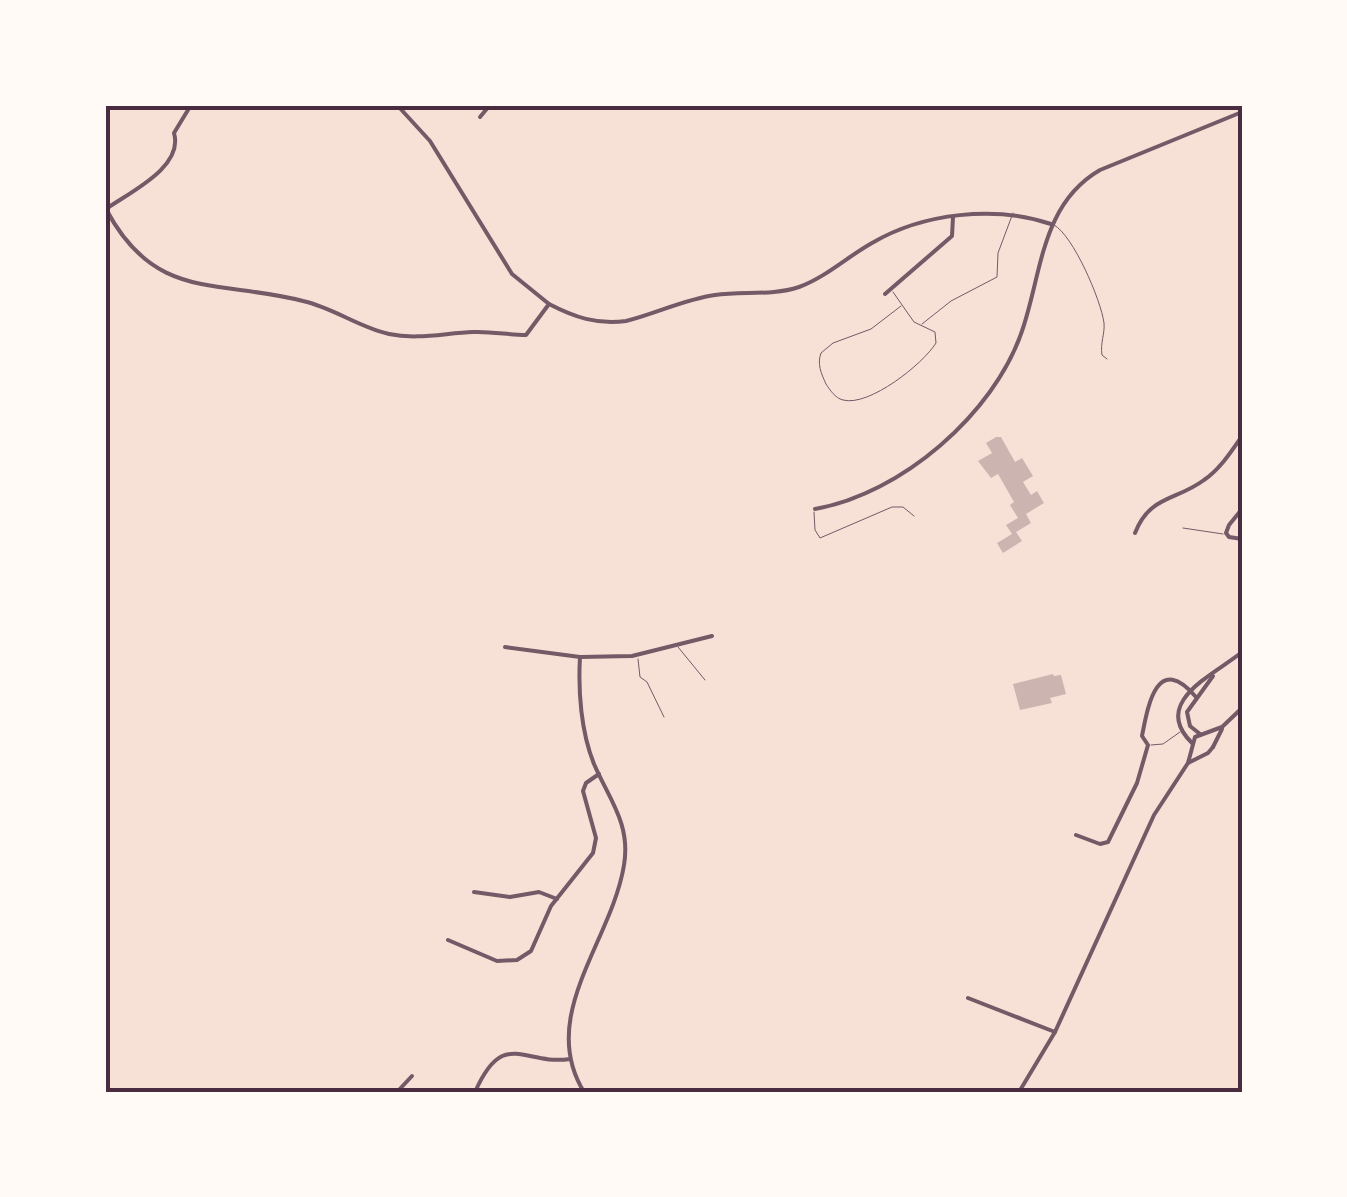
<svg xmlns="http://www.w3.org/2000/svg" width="1347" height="1197" viewBox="0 0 1347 1197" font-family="'Work Sans',sans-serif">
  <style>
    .building { fill: #ccb4b1 }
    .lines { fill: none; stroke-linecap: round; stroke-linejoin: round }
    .service { stroke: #755966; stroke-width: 1 }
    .minor { stroke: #755966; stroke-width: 4 }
    .tertiary { stroke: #755966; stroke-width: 4 }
    .neatline { fill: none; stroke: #4a2c40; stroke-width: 4 }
  </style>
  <rect width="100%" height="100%" fill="#f7e1d7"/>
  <!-- building -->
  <g class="building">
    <polygon points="996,437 1001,437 1015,462 1022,458 1033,476 1023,482 1031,495 1037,491 1044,503 1026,514 1031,523 1016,532 1022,541 1003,553 997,543 1012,534 1006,525 1018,518 1010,505 1014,502 998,474 991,478 978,461 992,453 986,443"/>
    <polygon points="1053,674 1054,676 1061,675 1066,694 1050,698 1052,703 1020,710 1013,684"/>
  </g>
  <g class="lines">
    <!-- service -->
    <g class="service">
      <path d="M1054,225C1073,235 1101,300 1104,323C1105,334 1100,343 1102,355L1107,359"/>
      <path d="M893,292L914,322L935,332L936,343C923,364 869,407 843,400C835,398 830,390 826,384C821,373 817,364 821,353L833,343L871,329L901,306"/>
      <polyline points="922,324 951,301 997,277 998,253 1013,213"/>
      <polyline points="814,512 815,530 820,538 892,507 903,507 914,516"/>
      <polyline points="1183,528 1223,534"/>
      <polyline points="678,647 705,680"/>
      <polyline points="638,659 640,677 647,682 664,717"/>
      <polyline points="1151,745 1163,744 1180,732"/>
    </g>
    <!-- minor -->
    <g class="minor">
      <path d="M191,105L174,133C184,167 130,192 106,209C155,302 218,279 303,301C334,308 358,327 389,334C417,340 445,333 473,332C491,331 509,335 526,335L549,304C574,317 597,325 626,321C655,314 685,299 715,295C743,291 772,296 799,287C826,277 847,257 872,243C923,213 995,205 1051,224"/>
      <polyline points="397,105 430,141 512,274 549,304"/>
      <polyline points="480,117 490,105"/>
      <polyline points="885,294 952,236 953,217"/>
      <path d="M815,509C901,494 994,414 1022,331C1042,273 1041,204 1100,170L1242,112"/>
      <polyline points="1242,509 1229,525 1226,533 1229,537 1242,539"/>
      <path d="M1135,533C1150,495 1176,501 1204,480C1220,469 1231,452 1242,436"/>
      <polyline points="505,647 580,657 632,656 712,636"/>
      <path d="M580,657C578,691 581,732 594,764C609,799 631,824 624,865C612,941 537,1016 584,1092"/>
      <polyline points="1200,734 1190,726 1187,712 1213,676"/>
      <path d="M1192,743C1150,702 1214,675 1242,652"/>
      <path d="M1076,835L1100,844L1108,842L1137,783L1148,745L1142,736C1148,705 1157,652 1196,697"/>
      <polyline points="474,892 510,897 539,892 557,899"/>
      <polyline points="448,940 497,961 517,960 531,951 551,906 593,853 596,838 583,791 586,783 599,774"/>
      <polyline points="968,998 1055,1032"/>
      <polyline points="397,1092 412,1076"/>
      <path d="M475,1092C504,1027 523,1066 570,1059"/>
    </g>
    <!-- tertiary -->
    <g class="tertiary">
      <polyline points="1213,747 1222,729"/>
      <polyline points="1188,763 1195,737 1222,727 1242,708"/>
      <polyline points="1019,1092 1055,1032 1154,815 1188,763 1208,753 1213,747"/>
    </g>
  </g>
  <!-- border -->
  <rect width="1347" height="1197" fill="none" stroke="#fffaf5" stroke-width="215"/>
  <rect x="108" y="108" width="1132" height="982" class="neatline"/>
</svg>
